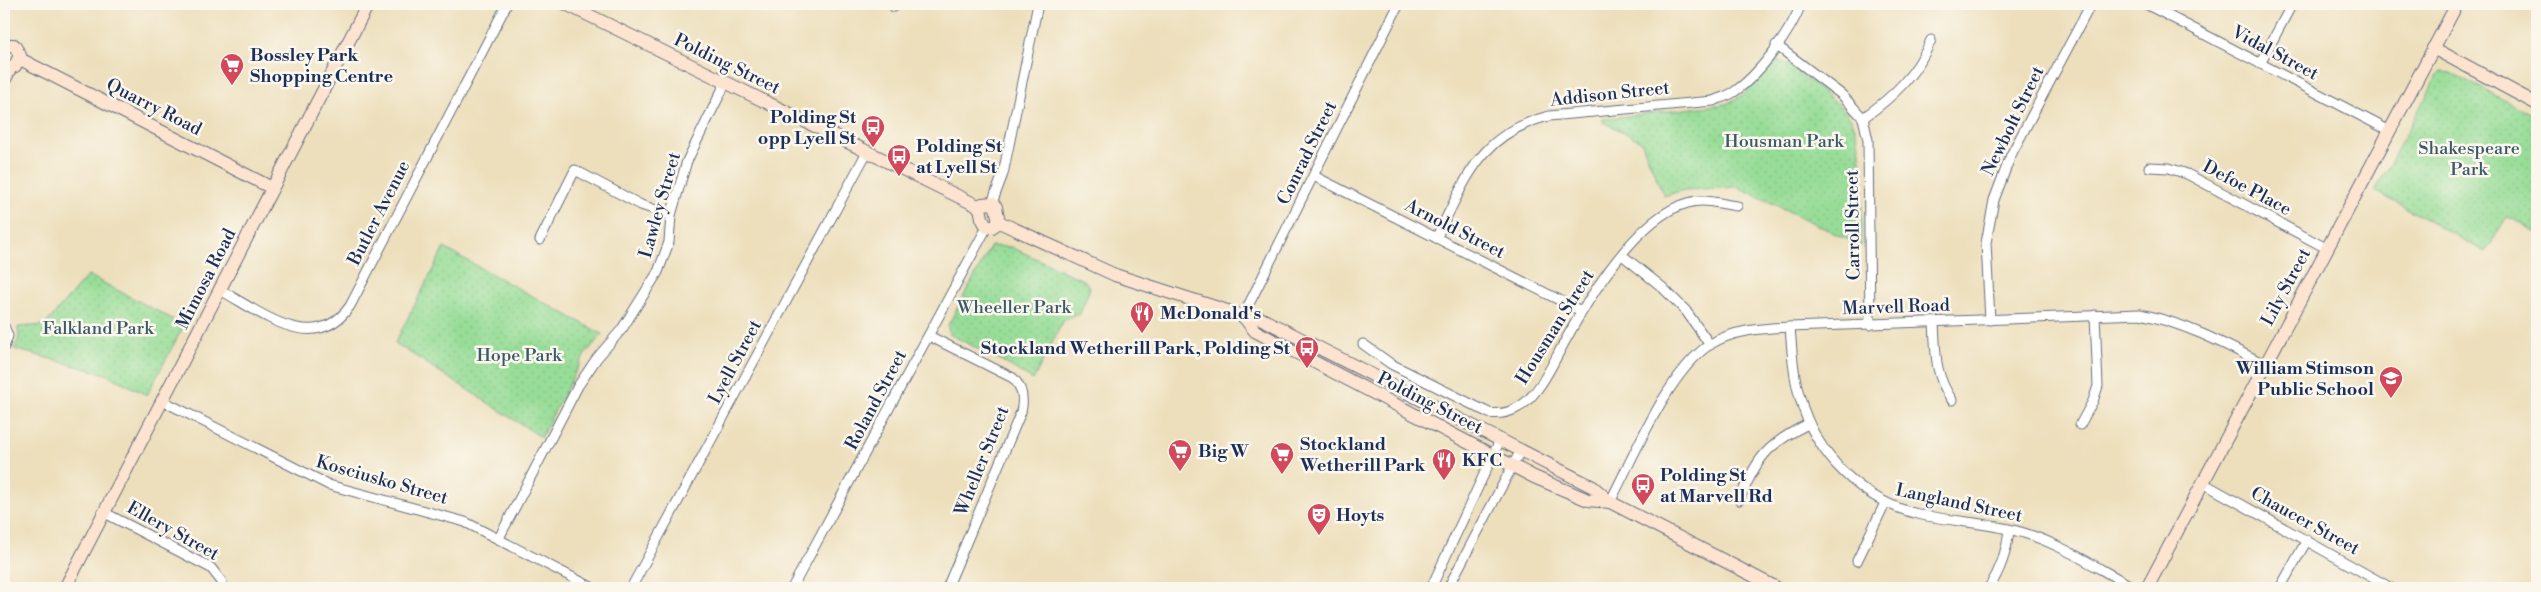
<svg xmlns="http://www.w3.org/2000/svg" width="2541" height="592" viewBox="0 0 2541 592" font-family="'Libre Bodoni',serif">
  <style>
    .grass { fill: url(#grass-dots); stroke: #59867a }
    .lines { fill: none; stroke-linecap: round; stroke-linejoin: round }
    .street-casing { stroke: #646d7f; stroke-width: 11 }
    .secondary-casing { stroke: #646d7f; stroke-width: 14 }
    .street { stroke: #fff; stroke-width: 9 }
    .secondary { stroke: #fde4d0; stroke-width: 12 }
    .labels { text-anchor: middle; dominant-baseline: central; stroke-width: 5; stroke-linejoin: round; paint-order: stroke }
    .street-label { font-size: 18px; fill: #1b2f5e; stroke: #fbf7ec }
    .poi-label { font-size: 18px; font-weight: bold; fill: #1b2f5e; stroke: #fbf7ec; text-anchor: start }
    .park-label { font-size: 18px; fill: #3a5a6c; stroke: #fbf7ec }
  </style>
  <defs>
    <pattern id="grass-dots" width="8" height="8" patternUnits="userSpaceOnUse" patternTransform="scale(1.25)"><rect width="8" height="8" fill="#97dd97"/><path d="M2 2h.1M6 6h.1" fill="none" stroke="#82be85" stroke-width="1.8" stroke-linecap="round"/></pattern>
  </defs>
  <rect width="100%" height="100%" fill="#fbf7ec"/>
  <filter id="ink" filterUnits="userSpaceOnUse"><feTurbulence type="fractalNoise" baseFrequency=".02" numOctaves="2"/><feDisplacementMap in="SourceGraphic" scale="10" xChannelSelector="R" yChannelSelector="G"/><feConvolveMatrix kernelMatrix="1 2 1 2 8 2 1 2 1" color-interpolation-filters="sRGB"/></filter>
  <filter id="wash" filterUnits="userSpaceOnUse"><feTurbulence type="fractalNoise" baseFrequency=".0096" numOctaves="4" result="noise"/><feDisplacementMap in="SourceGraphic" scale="20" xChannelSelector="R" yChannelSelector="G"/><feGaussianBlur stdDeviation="1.12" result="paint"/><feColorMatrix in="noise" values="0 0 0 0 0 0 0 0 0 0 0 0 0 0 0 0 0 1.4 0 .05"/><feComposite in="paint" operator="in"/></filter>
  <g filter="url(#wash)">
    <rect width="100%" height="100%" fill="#eddfbc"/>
    <!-- grass -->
    <g class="grass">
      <path d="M1780,61L1790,66C1808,81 1831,96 1847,113C1868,138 1861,213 1861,246L1738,187L1684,190L1664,196L1641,141L1603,122V119L1726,104L1743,95L1770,65Z"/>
      <polygon points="2442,72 2452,73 2537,117 2537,232 2507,216 2486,252 2375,191 2436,78"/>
      <polygon points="991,246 1011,247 1085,281 1090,288 1080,314 1063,321 1033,380 1002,361 949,334 948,325"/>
      <polygon points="444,248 602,334 584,356 541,437 395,343"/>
      <polygon points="88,275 184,325 147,395 106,374 14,349 19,338 18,327 45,325"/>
    </g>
  </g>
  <g filter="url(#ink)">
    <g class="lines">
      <!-- street casing -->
      <g class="street-casing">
        <g id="street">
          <polyline points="893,4 894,7"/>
          <polyline points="2146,4 2388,130"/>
          <polyline points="1776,45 1842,95 1863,118 1868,140 1870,325"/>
          <polyline points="2260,64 2292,4"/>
          <path d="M1863,118C1893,97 1917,74 1931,40"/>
          <polyline points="2149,167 2169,168 2187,174 2326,248"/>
          <polyline points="1314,176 1581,311"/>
          <polyline points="992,203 1003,174 1038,4"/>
          <path d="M1436,238C1467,179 1478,134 1549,116L1713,101C1719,98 1728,96 1734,92C1759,75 1791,32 1801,4"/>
          <polyline points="540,240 575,170 641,205 671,215"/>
          <polyline points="1622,255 1662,287 1686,311 1710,345"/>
          <path d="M220,290C261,312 314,357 350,306L507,4"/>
          <polyline points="1243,316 1399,4"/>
          <polyline points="1990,320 1986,243 1994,200 2011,155 2091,4"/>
          <path d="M1934,323C1936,353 1934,374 1952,400"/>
          <polyline points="4,326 8,336 4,347"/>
          <path d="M1790,327C1792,351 1793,375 1800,398C1816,456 1863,502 1922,515C1956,522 1993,523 2027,534C2065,546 2100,570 2135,588"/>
          <path d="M929,336L1013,378C1023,388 1024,399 1021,412L947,588"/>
          <path d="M1363,344L1391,364L1489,413C1507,416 1524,407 1535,392C1547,378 1555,359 1564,343C1588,299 1637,216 1688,203C1703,198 1722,204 1737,206"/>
          <polyline points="163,401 329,485 465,522 593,588"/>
          <polyline points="2080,425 2093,401 2098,386 2095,315"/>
          <polyline points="2203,483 2391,588"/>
          <path d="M1739,500C1758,458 1765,445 1808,424"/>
          <path d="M1610,502C1634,456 1667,374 1709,345C1732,330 1763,328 1790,327L2140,314C2185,323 2223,343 2264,364"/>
          <polyline points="105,513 211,568 222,582"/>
          <polyline points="499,538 578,386 597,358 622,329 658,272 669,242 671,215 687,161 725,84"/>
          <polyline points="1857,561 1885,503"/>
          <polyline points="631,588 867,152"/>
          <polyline points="792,588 987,227"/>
          <polyline points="1431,588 1500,440"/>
          <polyline points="1448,588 1521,450"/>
          <path d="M1989,588C2001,569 2007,552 2009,530"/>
          <polyline points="2280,588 2307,540"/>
        </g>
      </g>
      <!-- secondary casing -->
      <g class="secondary-casing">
        <g id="secondary">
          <polyline points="566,4 980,207"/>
          <polyline points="4,45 14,45 20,55 15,66 4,67"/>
          <polyline points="2433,48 2537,104"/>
          <polyline points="20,59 272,188"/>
          <polyline points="4,81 11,67"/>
          <polyline points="980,207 982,218 987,227 992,227 999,222"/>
          <polyline points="980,207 982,204 992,203 996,207 999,222"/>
          <polyline points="999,222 1115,275 1243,316 1260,318 1593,487 1610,502 1777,588"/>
          <polyline points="1243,316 1255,331 1534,477 1588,500 1610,502"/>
          <polyline points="65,588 368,4"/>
          <polyline points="2147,588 2457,4"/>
        </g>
      </g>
      <!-- street -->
      <use href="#street" class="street"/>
      <!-- secondary -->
      <use href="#secondary" class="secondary"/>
    </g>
  </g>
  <!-- icons -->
  <defs>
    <g id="supermarket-pin" transform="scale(1.25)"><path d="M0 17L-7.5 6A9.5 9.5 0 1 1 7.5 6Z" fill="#d1495b" stroke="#fbf7ec"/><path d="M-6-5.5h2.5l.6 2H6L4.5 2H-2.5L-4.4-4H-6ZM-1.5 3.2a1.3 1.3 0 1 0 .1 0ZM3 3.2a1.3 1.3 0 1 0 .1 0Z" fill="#fff"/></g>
    <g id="bus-pin" transform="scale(1.25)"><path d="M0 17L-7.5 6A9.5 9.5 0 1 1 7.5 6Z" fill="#d1495b" stroke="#fbf7ec"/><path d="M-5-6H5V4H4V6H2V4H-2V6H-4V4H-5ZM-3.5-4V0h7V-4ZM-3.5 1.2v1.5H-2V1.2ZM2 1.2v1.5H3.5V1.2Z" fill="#fff"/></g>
    <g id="restaurant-pin" transform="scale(1.25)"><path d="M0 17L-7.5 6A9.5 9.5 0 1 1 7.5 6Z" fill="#d1495b" stroke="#fbf7ec"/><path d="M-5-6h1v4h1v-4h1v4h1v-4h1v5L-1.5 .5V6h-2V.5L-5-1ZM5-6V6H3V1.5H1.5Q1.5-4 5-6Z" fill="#fff"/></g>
    <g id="school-pin" transform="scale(1.25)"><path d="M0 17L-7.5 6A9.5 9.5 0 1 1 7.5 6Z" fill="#d1495b" stroke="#fbf7ec"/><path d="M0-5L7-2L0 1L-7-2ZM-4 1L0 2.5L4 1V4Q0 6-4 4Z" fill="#fff"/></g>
    <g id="theatre-pin" transform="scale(1.25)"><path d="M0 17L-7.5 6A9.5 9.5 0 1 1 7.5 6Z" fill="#d1495b" stroke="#fbf7ec"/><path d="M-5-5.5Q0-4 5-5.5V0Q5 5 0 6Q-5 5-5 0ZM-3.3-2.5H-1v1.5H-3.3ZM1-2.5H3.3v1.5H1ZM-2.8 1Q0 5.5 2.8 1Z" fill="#fff"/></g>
  </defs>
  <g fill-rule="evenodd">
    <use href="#supermarket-pin" x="232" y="65"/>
    <use href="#bus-pin" x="873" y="127"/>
    <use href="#bus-pin" x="899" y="156"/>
    <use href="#restaurant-pin" x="1142" y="313"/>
    <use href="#bus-pin" x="1307" y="348"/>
    <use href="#school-pin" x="2391" y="378"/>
    <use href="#supermarket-pin" x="1180" y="451"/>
    <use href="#supermarket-pin" x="1282" y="454"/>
    <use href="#restaurant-pin" x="1444" y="460"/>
    <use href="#bus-pin" x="1643" y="485"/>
    <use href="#theatre-pin" x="1319" y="515"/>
  </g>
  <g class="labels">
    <!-- street labels -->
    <g class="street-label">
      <text transform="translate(2275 53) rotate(28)">Vidal Street</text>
      <text transform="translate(727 64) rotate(26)">Polding Street</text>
      <text transform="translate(1610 94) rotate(-6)">Addison Street</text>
      <text transform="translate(154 107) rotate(27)">Quarry Road</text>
      <text transform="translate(2013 121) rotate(-64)">Newbolt Street</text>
      <text transform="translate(1307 153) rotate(-64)">Conrad Street</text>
      <text transform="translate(2247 188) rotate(28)">Defoe Place</text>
      <text transform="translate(660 205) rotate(-74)">Lawley Street</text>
      <text transform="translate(379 213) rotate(-63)">Butler Avenue</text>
      <text transform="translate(1853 225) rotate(-91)">Carroll Street</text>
      <text transform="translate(1455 229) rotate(27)">Arnold Street</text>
      <text transform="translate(206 279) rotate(-63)">Mimosa Road</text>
      <text transform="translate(2286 287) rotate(-62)">Lily Street</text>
      <text transform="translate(1896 307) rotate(-2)">Marvell Road</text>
      <text transform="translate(1555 327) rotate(-58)">Housman Street</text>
      <text transform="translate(735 362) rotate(-62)">Lyell Street</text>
      <text transform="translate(876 400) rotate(-62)">Roland Street</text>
      <text transform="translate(1430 403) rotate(27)">Polding Street</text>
      <text transform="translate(982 461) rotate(-68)">Wheller Street</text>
      <text transform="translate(382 480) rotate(16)">Kosciusko Street</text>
      <text transform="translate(1959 503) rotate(12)">Langland Street</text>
      <text transform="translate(2305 521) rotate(29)">Chaucer Street</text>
      <text transform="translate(173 531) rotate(29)">Ellery Street</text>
    </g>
    <!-- poi labels -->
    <g class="poi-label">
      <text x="250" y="55">Bossley Park<tspan x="250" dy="21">Shopping Centre</tspan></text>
      <text x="856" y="117" text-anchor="end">Polding St<tspan x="856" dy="21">opp Lyell St</tspan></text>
      <text x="916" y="146">Polding St<tspan x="916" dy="21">at Lyell St</tspan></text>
      <text x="1160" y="313">McDonald's</text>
      <text x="1290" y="348" text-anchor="end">Stockland Wetherill Park, Polding St</text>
      <text x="2374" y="368" text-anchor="end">William Stimson<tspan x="2374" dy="21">Public School</tspan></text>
      <text x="1300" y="444">Stockland<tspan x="1300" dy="21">Wetherill Park</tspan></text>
      <text x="1198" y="451">Big W</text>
      <text x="1462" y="460">KFC</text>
      <text x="1660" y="475">Polding St<tspan x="1660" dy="21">at Marvell Rd</tspan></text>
      <text x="1336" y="515">Hoyts</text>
    </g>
    <!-- park labels -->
    <g class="park-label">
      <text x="1784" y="141">Housman Park</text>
      <text x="2469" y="148">Shakespeare<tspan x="2469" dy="21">Park</tspan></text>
      <text x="1014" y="307">Wheeller Park</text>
      <text x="98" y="328">Falkland Park</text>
      <text x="519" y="355">Hope Park</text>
    </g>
  </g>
  <!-- margin -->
  <rect width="2541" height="592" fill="none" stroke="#fbf7ec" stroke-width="20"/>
</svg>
